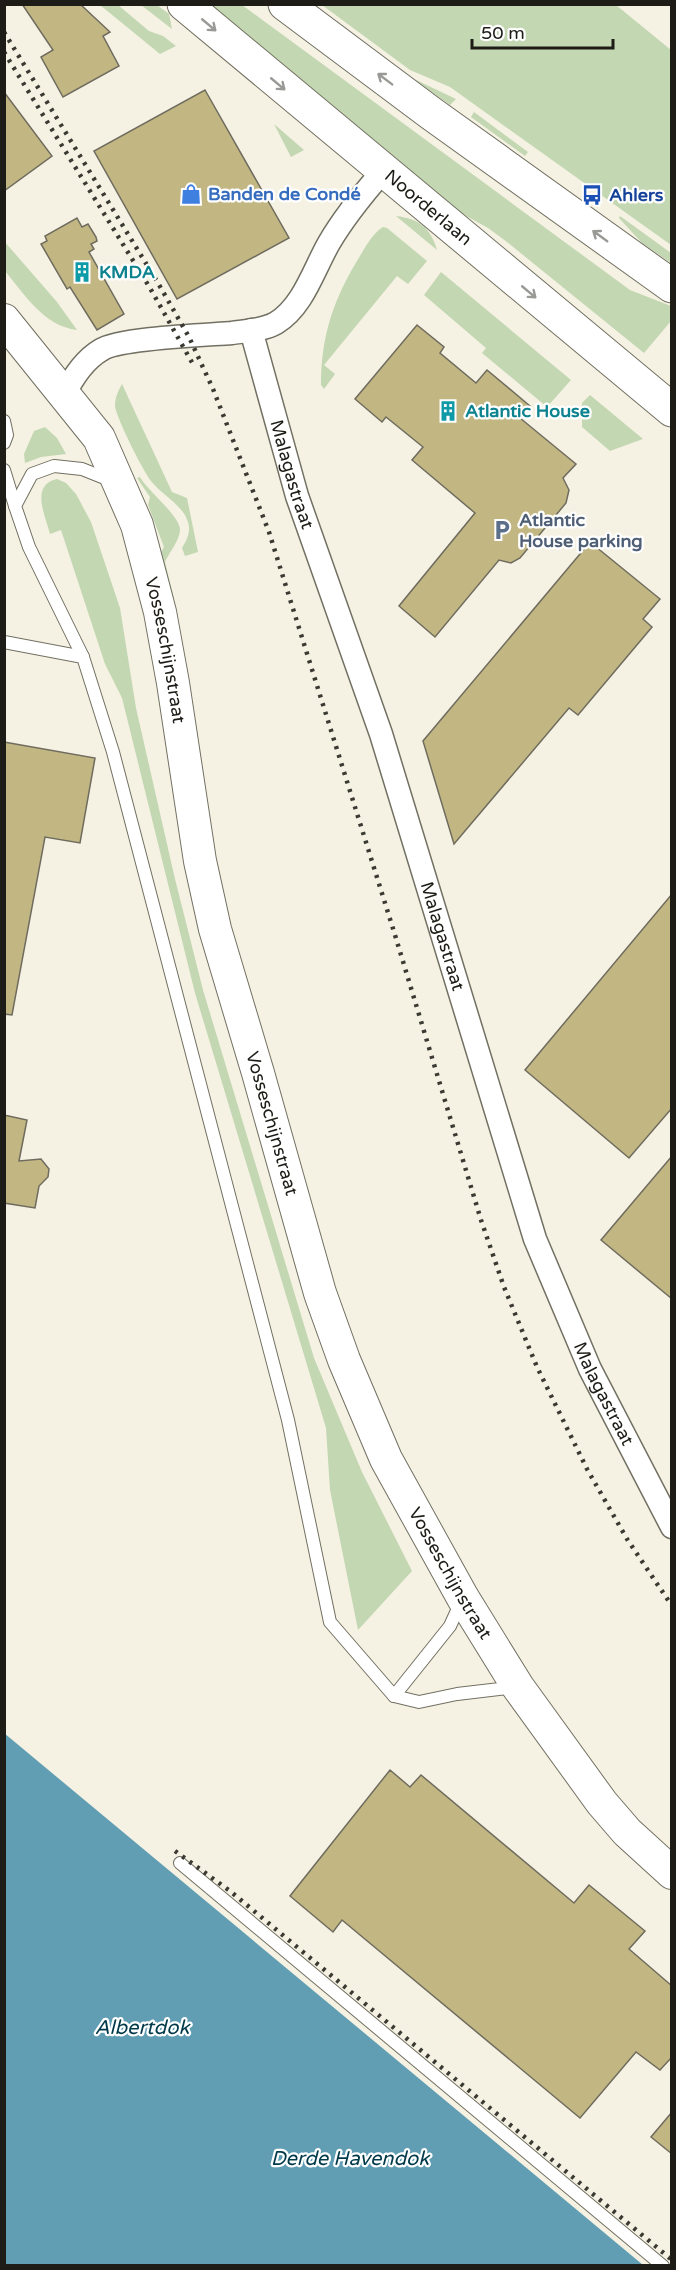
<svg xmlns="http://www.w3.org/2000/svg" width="676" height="2270" viewBox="0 0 676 2270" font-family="'Varela Round',sans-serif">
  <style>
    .green { fill: #c3d7b2 }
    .water { fill: #619eb4 }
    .building { fill: #c2b782; stroke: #6f6c5f; stroke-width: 1.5 }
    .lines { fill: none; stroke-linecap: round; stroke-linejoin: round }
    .lane-casing { stroke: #727062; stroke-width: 14 }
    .street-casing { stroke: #727062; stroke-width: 25 }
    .secondary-casing { stroke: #727062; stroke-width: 34 }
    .primary-casing { stroke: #727062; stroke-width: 35 }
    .lane { stroke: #fff; stroke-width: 12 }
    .street { stroke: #fff; stroke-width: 22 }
    .secondary { stroke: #fff; stroke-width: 32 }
    .primary { stroke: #fff; stroke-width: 33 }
    .rail { stroke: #3a3932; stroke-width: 4.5; stroke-dasharray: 3 6; stroke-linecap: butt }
    .oneway { stroke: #999996 }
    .labels { text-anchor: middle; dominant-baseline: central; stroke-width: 4.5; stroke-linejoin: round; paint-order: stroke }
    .shop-label { font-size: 18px; font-weight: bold; fill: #366cbe; stroke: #fff; text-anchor: start }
    .transit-label { font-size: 18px; font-weight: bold; fill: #164399; stroke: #fff; text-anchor: start }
    .street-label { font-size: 18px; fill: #1d1c16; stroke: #fff }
    .culture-label { font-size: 18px; font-weight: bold; fill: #0d838f; stroke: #fff; text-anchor: start }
    .service-label { font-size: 18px; font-weight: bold; fill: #4e5e75; stroke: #fff; text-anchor: start }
    .water-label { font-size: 20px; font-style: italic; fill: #003949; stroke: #fff }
  </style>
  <rect width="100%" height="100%" fill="#f5f2e3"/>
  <!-- green -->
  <g class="green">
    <polygon points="100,5 118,5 149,31 163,36 176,46 160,54"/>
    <polygon points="141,5 157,5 169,14 172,29"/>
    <polygon points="209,5 242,5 630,290 671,306 671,321 644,353 507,242 488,228 452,208"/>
    <polygon points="322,5 616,5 671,50 671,245 450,87 410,70"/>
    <polygon points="414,79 456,99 450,105"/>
    <polygon points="474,112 528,152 525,156 471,117"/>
    <polygon points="274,124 304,150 291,157"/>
    <path d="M396,216C419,219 430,227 437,250Z"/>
    <polygon points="620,216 671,253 671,263 642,243 619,218"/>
    <path d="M383,227L387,228L427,261L408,284L397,276L324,365L335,374L324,389L321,385C321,335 334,298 360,256C366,246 373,233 383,227Z"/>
    <path d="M4,241L57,302L77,330C44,326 25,295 5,271Z"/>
    <polygon points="441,272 571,380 547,407 482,353 486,348 424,295"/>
    <path d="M122,384L172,492L187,498L198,552L185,556L182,548C187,540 191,532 188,522C183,505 162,495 151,481C143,471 116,417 115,406C115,398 118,391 122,384Z"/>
    <polygon points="590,395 643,439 610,451 582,427 582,403"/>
    <polygon points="45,427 57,438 66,454 41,457 25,463 24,454 34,431"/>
    <path d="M140,477C148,492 181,516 180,531C179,541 169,553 165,562L174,599L171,603L158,557L164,547L148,505L150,497L137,478Z"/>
    <path d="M57,479L66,483L76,494L91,522L120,608L136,708L175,879L203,990L314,1358L362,1472L412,1571L358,1630L330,1490L326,1428L195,993L122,698L105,664L61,530L50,534C45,515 30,485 57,479Z"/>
  </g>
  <!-- water -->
  <polygon class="water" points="4,1733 643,2265 5,2265"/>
  <!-- building -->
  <g class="building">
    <polygon points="22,4 80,4 110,32 103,36 119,66 63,97 41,57 53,50"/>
    <polygon points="205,90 289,238 177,299 94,151"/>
    <polygon points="4,92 52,156 4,191"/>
    <polygon points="77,218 82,227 88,224 96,237 97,241 91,244 94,249 89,252 124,314 97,330 70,287 67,289 41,244 47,241 45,236"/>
    <polygon points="417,325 444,347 440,353 476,383 487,370 530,406 520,418 576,464 563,478 569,490 566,503 520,558 511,563 499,560 435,637 399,606 475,513 412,460 423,447 386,417 382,422 355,399"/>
    <polygon points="590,542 660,599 643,619 652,627 578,715 569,708 454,844 423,741"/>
    <polygon points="4,742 95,758 80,843 45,837 12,1015 4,1014"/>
    <polygon points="672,894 672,1108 629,1158 525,1070"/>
    <polygon points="4,1115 27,1120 19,1161 41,1159 49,1169 48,1177 39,1186 35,1208 4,1203"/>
    <polygon points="672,1156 672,1299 601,1240"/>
    <polygon points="390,1770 410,1787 421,1775 574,1903 589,1885 645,1931 629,1949 672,1986 672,2057 660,2070 636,2052 580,2118 342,1920 333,1932 290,1896"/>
    <polygon points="672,2112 672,2154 651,2137"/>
  </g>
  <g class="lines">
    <!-- lane casing -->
    <g class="lane-casing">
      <g id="lane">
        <polyline points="4,421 7,435 4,443"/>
        <polyline points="4,470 15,506"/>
        <polyline points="4,642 83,657 113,752 288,1420 330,1622 394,1696 419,1702 457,1694 517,1687"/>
        <polyline points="83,657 29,547 15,506 32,474 54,466 82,469 112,481"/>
        <polyline points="394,1696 450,1626 461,1602"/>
        <polyline points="180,1863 663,2266"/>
      </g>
    </g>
    <!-- street casing -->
    <g class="street-casing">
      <g id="street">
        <path id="s1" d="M251,330L297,496L381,734L535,1239L590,1369L672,1527"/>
        <path d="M64,395C73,377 84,360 101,350C119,338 206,335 232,333C246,331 264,330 276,323C303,307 314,269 329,243C344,217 363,194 383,171"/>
      </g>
    </g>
    <!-- secondary casing -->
    <g class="secondary-casing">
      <g id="secondary">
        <path id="s2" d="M4,320L99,438L137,525L160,612L173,683L200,861L215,929L258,1073L320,1293L344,1360L386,1459L463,1598L518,1687L602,1803L627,1832L672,1873"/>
      </g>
    </g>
    <!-- primary casing -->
    <g class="primary-casing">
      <g id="primary">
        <path id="s3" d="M184,4L672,410"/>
        <polyline points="285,4 432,114 672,286"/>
      </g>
    </g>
    <!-- lane -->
    <use href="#lane" class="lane"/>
    <!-- street -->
    <use href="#street" class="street"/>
    <!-- secondary -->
    <use href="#secondary" class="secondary"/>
    <!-- primary -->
    <use href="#primary" class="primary"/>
    <!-- rail -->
    <g class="rail">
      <polyline points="4,32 158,283 189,337 213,389 269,532 395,935 481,1220 504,1287 537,1367 587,1469 627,1539 672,1606"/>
      <polyline points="4,52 150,288 194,366"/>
      <polyline points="175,1851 230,1891 672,2260"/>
    </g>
  </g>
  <!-- one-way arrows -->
  <defs><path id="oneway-shaft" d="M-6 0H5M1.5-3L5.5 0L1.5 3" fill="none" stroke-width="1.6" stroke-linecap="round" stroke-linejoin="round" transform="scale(1.5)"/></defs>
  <g class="oneway">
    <use href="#oneway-shaft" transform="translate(209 25) rotate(40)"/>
    <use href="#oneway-shaft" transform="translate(385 79) rotate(-143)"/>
    <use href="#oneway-shaft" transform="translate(278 84) rotate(40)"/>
    <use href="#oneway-shaft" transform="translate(600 236) rotate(-144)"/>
    <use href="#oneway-shaft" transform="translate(529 292) rotate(40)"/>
  </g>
  <!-- icons -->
  <defs>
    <g id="shop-bare" transform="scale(1.62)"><path d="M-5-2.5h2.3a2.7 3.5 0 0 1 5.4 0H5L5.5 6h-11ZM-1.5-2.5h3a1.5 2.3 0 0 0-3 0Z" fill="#3f7fe0" stroke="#fff" stroke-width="2.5" paint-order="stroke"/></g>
    <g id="bus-bare" transform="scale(1.62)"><path d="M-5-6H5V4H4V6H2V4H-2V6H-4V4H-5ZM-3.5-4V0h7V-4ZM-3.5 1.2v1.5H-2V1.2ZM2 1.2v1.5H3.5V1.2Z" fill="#1a4fb4" stroke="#fff" stroke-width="2.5" paint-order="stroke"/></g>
    <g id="building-bare" transform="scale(1.62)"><path d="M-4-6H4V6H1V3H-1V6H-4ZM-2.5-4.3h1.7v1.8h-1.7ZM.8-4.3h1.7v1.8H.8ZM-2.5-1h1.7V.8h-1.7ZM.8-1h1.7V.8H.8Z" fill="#0f9aa8" stroke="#fff" stroke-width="2.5" paint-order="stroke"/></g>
    <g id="parking-bare" transform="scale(1.62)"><path d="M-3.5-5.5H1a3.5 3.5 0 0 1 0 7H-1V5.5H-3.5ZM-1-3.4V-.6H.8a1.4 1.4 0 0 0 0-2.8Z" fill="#5c6f8a" stroke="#fff" stroke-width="2.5" paint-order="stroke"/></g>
  </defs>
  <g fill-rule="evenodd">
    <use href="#shop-bare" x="191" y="194"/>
    <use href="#bus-bare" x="592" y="195"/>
    <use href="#building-bare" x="82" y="272"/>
    <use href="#building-bare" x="448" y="411"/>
    <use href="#parking-bare" x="502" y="530"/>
  </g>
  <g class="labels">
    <!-- shop labels -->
    <g class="shop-label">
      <text x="208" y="194">Banden de Condé</text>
    </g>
    <!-- transit labels -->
    <g class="transit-label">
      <text x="609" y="195">Ahlers</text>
    </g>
    <!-- street labels -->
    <g class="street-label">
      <text stroke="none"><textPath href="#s3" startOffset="318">Noorderlaan</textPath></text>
      <text stroke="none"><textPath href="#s1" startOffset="150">Malagastraat</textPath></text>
      <text stroke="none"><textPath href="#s2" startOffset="375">Vosseschijnstraat</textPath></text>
      <text stroke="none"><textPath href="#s1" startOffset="636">Malagastraat</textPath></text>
      <text stroke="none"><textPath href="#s2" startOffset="861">Vosseschijnstraat</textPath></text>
      <text stroke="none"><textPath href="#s1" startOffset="1122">Malagastraat</textPath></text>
      <text stroke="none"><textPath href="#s2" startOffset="1347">Vosseschijnstraat</textPath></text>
    </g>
    <!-- culture labels -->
    <g class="culture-label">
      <text x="99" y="272">KMDA</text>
      <text x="465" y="411">Atlantic House</text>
    </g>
    <!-- service labels -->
    <g class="service-label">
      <text x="519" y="520">Atlantic<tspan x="519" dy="21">House parking</tspan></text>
    </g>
    <!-- water labels -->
    <g class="water-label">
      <text x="142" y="2028">Albertdok</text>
      <text x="350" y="2159">Derde Havendok</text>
    </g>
  </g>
  <!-- border -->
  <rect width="676" height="2270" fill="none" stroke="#1d1c16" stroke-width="12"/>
  <!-- scale -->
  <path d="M472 39v9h141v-9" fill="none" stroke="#1d1c16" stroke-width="3"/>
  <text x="481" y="39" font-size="18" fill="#1d1c16" stroke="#ffffff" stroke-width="4.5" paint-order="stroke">50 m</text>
</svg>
